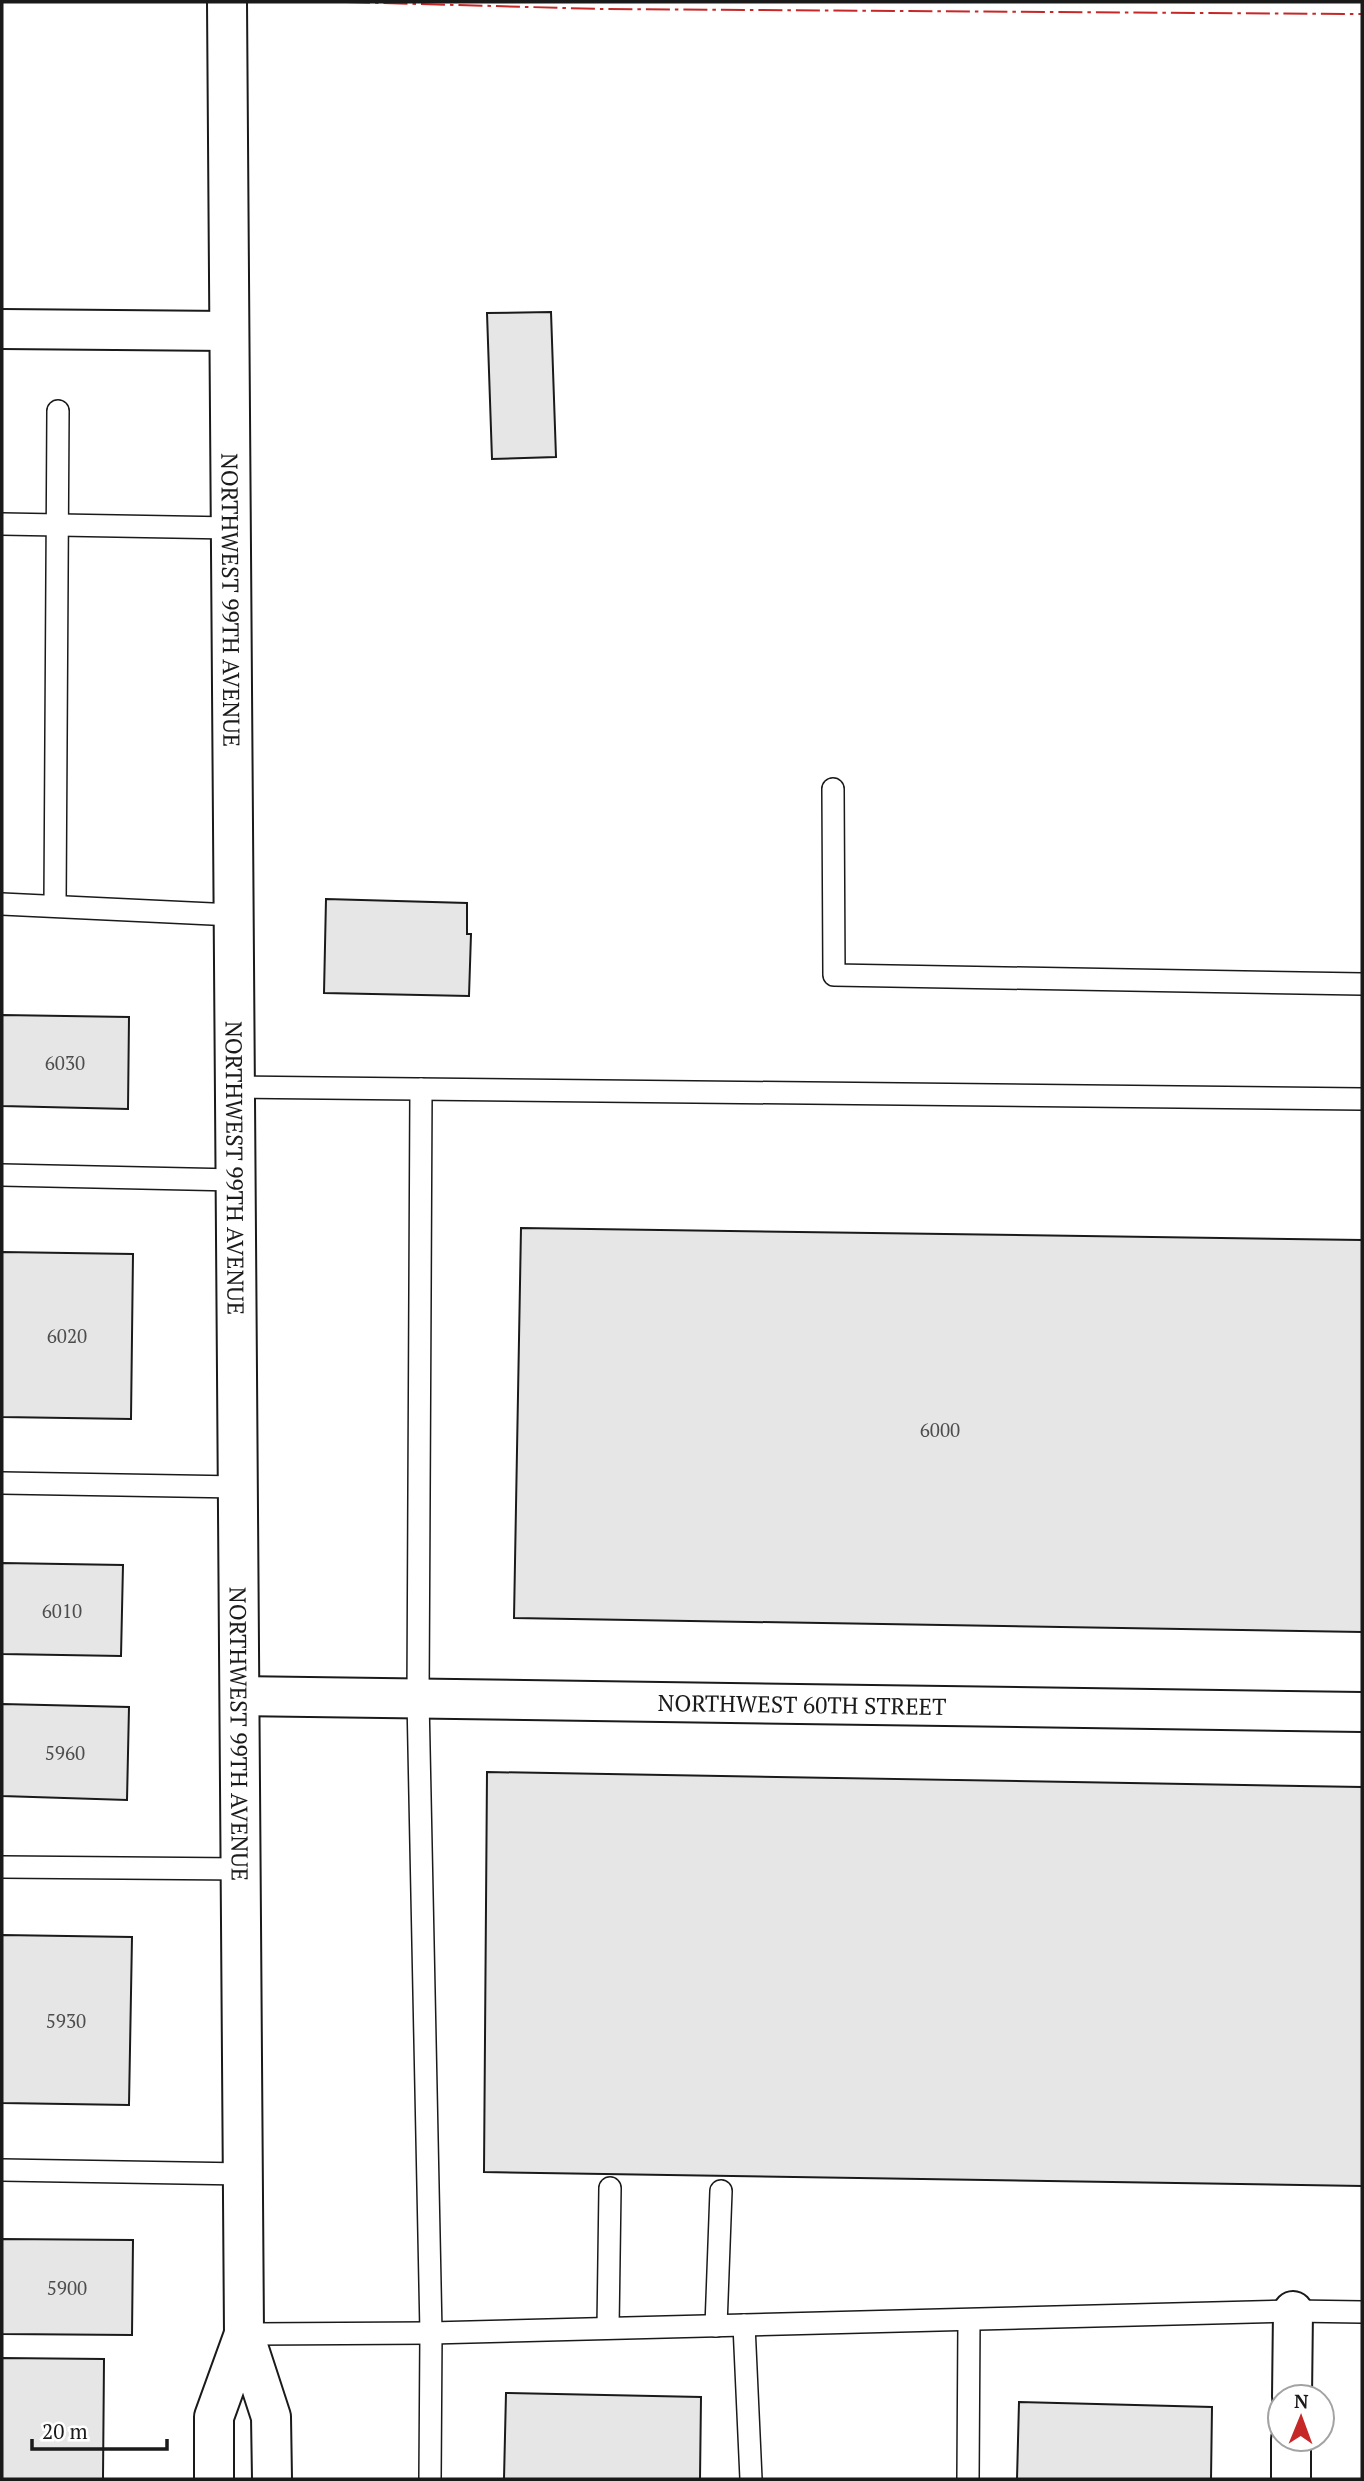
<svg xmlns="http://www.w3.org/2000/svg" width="1364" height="2481" viewBox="0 0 1364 2481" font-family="'PT Serif',serif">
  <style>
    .building { fill: #e6e6e6; stroke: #1a1a1a; stroke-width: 2 }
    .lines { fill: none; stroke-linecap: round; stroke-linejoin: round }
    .lane-casing { stroke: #1a1a1a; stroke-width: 24 }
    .street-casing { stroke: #1a1a1a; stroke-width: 42 }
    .lane { stroke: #fff; stroke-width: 21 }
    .street { stroke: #fff; stroke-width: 38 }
    .power { stroke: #c62828; stroke-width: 2; stroke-dasharray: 24 5 3.5 5; stroke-linecap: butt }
    .labels { text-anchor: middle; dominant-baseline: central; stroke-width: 5; stroke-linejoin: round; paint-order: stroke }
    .number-label { font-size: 19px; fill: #4d4d4d }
    .street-label { font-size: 23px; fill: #1a1a1a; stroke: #fff }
  </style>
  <rect width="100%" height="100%" fill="#fff"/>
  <!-- building -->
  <g class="building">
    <polygon points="551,312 556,457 492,459 487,313"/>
    <polygon points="326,899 467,903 467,934 471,934 469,996 324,993"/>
    <polygon points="2,1015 129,1017 128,1109 2,1106"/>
    <polygon points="521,1228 1362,1240 1362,1632 514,1618"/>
    <polygon points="2,1252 133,1254 131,1419 2,1417"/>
    <polygon points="2,1563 123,1565 121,1656 2,1654"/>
    <polygon points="2,1704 129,1707 127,1800 2,1796"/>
    <polygon points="487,1772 1362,1787 1362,2186 484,2172"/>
    <polygon points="2,1935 132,1937 129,2105 2,2103"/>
    <polygon points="2,2239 133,2240 132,2335 2,2334"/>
    <polygon points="2,2358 104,2359 103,2479 2,2479"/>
    <polygon points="506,2393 701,2397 700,2479 504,2479"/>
    <polygon points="1019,2402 1212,2407 1211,2479 1017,2479"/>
  </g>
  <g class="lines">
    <!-- lane casing -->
    <g class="lane-casing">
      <g id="lane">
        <polyline points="2,524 231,528"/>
        <polyline points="833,789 834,975 1362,984"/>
        <polyline points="2,904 233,915"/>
        <polyline points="55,905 58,411"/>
        <polyline points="235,1087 1362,1099"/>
        <polyline points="421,1089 418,1699 431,2333 430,2479"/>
        <polyline points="2,1175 235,1180"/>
        <polyline points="2,1483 238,1487"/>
        <polyline points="2,1867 242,1869"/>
        <polyline points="2,2170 244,2174"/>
        <polyline points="744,2325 751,2479"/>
        <polyline points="716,2326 721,2191"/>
        <polyline points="608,2328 610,2188"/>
        <polyline points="244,2334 431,2333 1293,2311 1362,2312"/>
        <polyline points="968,2479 969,2320"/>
      </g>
    </g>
    <!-- street casing -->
    <g class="street-casing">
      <g id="street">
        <path id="s1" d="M227,2L244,2334L271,2417L272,2479"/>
        <polyline points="2,329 229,331"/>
        <path id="s2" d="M240,1696L1362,1712"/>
        <polyline points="1292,2397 1293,2311"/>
        <polyline points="214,2479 214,2417 244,2334"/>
        <polyline points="1291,2479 1291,2439"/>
      </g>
    </g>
    <!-- lane -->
    <use href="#lane" class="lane"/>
    <!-- street -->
    <use href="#street" class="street"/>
    <!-- power -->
    <polyline class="power" points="346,2 602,9 1362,14"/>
  </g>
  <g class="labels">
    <!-- number labels -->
    <g class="number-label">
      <text x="65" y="1062">6030</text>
      <text x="67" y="1335">6020</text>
      <text x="940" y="1429">6000</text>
      <text x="62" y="1610">6010</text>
      <text x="65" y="1752">5960</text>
      <text x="66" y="2020">5930</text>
      <text x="67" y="2287">5900</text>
    </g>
    <!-- street labels -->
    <g class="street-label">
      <text stroke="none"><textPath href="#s1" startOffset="598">NORTHWEST 99TH AVENUE</textPath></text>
      <text stroke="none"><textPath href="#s1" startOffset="1166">NORTHWEST 99TH AVENUE</textPath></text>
      <text stroke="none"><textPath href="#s2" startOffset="562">NORTHWEST 60TH STREET</textPath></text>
      <text stroke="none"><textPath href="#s1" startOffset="1732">NORTHWEST 99TH AVENUE</textPath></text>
    </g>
  </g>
  <!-- border -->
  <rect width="1364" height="2481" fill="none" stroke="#1a1a1a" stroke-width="7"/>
  <!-- north arrow -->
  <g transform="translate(1301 2418) rotate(1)"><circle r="33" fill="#ffffff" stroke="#a3a3a3" stroke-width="2"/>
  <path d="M0-5L12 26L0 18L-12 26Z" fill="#c62828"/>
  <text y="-10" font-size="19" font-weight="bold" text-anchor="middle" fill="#1a1a1a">N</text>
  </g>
  <!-- scale -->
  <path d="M32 2439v10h135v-10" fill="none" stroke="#1a1a1a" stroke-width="3.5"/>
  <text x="42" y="2439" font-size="21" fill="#1a1a1a" stroke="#ffffff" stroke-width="5" paint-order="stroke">20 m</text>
</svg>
